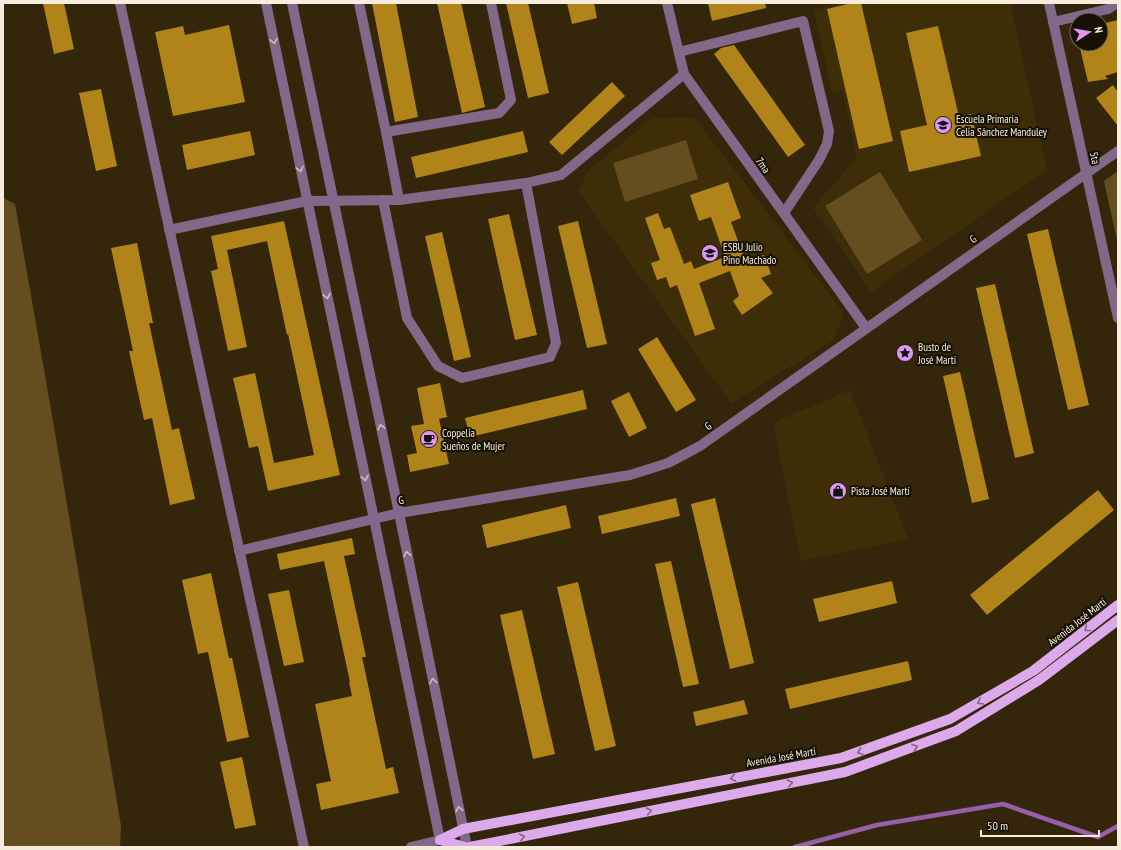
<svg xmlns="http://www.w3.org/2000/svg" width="1121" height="850" viewBox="0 0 1121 850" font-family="'PT Sans Narrow',sans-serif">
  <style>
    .built { fill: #3e2e08 }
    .green { fill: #644e20 }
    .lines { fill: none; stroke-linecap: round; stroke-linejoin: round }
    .stream { stroke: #985ea7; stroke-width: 4.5 }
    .building { fill: #b18419 }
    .minor { stroke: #826989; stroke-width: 10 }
    .major { stroke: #dca9ea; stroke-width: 10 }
    .oneway { stroke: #cdbfc0 }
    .oneway2 { stroke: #836583 }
    .labels { text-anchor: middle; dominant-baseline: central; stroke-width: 4; stroke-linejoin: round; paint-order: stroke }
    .poi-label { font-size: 11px; fill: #f6eddd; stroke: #161105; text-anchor: start }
    .street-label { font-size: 11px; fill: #f6eddd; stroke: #161105 }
  </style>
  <rect width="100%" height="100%" fill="#34260a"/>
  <!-- built -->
  <g class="built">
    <polygon points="844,3 1010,3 1047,170 871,292 813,208 857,157 842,90 832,92 814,10"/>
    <polygon points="694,117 844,313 834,340 731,403 579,192 587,172 652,118"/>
    <polygon points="850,390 908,539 801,561 773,423"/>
  </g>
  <!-- green -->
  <g class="green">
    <polygon points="686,140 698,179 625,202 613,163"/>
    <polygon points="1118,171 1118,245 1104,181"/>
    <polygon points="880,172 922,240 867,274 825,206"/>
    <polygon points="3,198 15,204 54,427 121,826 120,847 3,847"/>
  </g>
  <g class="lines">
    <!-- stream -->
    <polyline class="stream" points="795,847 877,825 1003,804 1098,837 1118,826"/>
  </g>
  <!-- building -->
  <g class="building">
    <polygon points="43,3 64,3 74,49 54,54"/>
    <polygon points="372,3 396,3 418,117 395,122"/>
    <polygon points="437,3 461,3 485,107 462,113"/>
    <polygon points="506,3 528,3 549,93 528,98"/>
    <polygon points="567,3 594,3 597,18 572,24"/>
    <polygon points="708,3 765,3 766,8 712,21"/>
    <polygon points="852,3 861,3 893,141 859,149 827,9"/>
    <polygon points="1118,20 1118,72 1105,76 1108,79 1088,82 1079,44 1101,44 1101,24"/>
    <polygon points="229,25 245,102 173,116 155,32 183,26 185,35"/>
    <polygon points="938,26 959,117 971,114 981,156 909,172 900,131 927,125 906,33"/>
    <polygon points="734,45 805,145 788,157 714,54 721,48"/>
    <polygon points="612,82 625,96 562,155 549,142"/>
    <polygon points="1113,85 1118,92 1118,126 1096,98"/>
    <polygon points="101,89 117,166 96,171 79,93"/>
    <polygon points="250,131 255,155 187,170 182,145"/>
    <polygon points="523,131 528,152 416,178 411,157"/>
    <polygon points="728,182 741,218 731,222 746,262 764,255 771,274 761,278 773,293 742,315 733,301 739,296 730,271 699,283 715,329 695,336 677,285 670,288 666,277 657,280 651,263 660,260 645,218 658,213 664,229 670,227 684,264 691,261 694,269 725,257 711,217 699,221 690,195"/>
    <polygon points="509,214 537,335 515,340 488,219"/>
    <polygon points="284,221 340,475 268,491 258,446 249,448 233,378 255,373 274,463 314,455 288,334 287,335 267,241 227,250 247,347 228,351 211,271 218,269 211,236"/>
    <polygon points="578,221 607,344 587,348 558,226"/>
    <polygon points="1048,229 1089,405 1068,410 1027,234"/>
    <polygon points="442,232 471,357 454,361 425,236"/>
    <polygon points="137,243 153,323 149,323 172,430 179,428 195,499 170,505 152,418 144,420 129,351 133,351 111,248"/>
    <polygon points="995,284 1034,453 1015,458 976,288"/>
    <polygon points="657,337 696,400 676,412 638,349"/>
    <polygon points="960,372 989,499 972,503 943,376"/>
    <polygon points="440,383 447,417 439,419 449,464 410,472 407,455 417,453 411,426 424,424 417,388"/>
    <polygon points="583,390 587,409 470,437 465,418"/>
    <polygon points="629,392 647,428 629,437 611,401"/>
    <polygon points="1098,490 1114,510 987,615 970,595"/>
    <polygon points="676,498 680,516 602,534 598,516"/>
    <polygon points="715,498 754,663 730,669 691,504"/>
    <polygon points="566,505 571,528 487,548 482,525"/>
    <polygon points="352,538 355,554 344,556 366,657 362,657 386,769 393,767 399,793 321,810 316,784 331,781 315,704 352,696 349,682 350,682 324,561 280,570 277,554"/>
    <polygon points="671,561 699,684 683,687 655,564"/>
    <polygon points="211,573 229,658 232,658 249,737 227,742 208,652 198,654 182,580"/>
    <polygon points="892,581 897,603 819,622 813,599"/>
    <polygon points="578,582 616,746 595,751 557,587"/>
    <polygon points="289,590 304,662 284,666 268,594"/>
    <polygon points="522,610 555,754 533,759 500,615"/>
    <polygon points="908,661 912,680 790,709 785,689"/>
    <polygon points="744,700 748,714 696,726 693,712"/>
    <polygon points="242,757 256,825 235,829 220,762"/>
  </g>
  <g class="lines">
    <!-- minor -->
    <g class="minor">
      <polyline points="120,3 304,847"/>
      <polyline points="266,3 374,519 440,840 411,847"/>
      <polyline points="292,3 399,513 467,847"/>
      <polyline points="359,3 386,132 399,200"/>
      <polyline points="667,3 684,74 866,328"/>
      <polyline points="1049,3 1118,318"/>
      <polyline points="1053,22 1108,9 1117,3"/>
      <polyline points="679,52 803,21 829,131 827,144 819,160 784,213"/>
      <polyline points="386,132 499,113 511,100 491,3"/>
      <polyline points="383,200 407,318 438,366 462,378 550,357 556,343 526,183"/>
      <polyline points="169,230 307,201 399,200 526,183 561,175 684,74"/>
      <polyline points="239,551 399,513 630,475 668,463 700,446 1118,151"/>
    </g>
    <!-- major -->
    <g class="major">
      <polyline points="440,840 463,829 841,758 950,719 1033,671 1118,605"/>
      <polyline points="440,840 465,847"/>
      <polyline points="470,847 845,772 956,731 1039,680 1118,620"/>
    </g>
  </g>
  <!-- one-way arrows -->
  <defs><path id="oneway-chevron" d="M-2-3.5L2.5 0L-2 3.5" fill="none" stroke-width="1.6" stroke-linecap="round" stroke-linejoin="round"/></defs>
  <g class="oneway">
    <use href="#oneway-chevron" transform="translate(274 41) rotate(78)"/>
    <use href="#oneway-chevron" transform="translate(300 169) rotate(78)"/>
    <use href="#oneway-chevron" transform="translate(327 296) rotate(78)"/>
    <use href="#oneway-chevron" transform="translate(381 427) rotate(-102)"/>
    <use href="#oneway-chevron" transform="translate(365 478) rotate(78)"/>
    <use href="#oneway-chevron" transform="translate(407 554) rotate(-101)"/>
    <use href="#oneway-chevron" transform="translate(433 681) rotate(-101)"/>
    <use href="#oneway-chevron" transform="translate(459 809) rotate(-101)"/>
  </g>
  <g class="oneway2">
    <use href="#oneway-chevron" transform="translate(1087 629) rotate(142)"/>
    <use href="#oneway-chevron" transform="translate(980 702) rotate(150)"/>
    <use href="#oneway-chevron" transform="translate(915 747) rotate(-20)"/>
    <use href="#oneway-chevron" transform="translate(860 752) rotate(160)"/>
    <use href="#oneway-chevron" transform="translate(733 778) rotate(170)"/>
    <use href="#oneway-chevron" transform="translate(790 783) rotate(-11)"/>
    <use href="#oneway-chevron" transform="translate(649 811) rotate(-11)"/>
    <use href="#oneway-chevron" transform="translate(522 837) rotate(-11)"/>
  </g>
  <!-- icons -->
  <defs>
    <g id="school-disc" transform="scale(0.9)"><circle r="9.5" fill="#de98f2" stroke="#161105"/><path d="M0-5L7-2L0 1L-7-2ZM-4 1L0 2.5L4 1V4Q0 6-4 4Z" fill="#111"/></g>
    <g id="sight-disc" transform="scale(0.9)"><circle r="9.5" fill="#de98f2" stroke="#161105"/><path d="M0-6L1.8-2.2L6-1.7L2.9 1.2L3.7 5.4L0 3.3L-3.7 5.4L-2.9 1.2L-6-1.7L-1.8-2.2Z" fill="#111"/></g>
    <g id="cafe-disc" transform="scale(0.9)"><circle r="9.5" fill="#de98f2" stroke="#161105"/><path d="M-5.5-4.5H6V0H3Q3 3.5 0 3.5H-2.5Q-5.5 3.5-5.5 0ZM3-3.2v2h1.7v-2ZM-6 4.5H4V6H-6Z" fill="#111"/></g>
    <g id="shop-disc" transform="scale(0.9)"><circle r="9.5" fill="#de98f2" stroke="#161105"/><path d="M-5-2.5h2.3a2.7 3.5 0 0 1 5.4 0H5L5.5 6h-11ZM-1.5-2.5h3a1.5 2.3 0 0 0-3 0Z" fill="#111"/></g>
  </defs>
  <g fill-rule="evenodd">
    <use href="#school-disc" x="943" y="125"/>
    <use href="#school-disc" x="710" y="253"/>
    <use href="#sight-disc" x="905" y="353"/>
    <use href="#cafe-disc" x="429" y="439"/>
    <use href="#shop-disc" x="838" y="491"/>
  </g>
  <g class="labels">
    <!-- poi labels -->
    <g class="poi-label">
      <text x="956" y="119">Escuela Primaria<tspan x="956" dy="13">Celia Sánchez Manduley</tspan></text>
      <text x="723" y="247">ESBU Julio<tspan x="723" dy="13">Pino Machado</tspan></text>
      <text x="918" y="347">Busto de<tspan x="918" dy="13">José Martí</tspan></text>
      <text x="442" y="433">Coppelia<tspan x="442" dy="13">Sueños de Mujer</tspan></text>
      <text x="851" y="491">Pista José Martí</text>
    </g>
    <!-- street labels -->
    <g class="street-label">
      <text transform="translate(1095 158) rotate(78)">5ta</text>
      <text transform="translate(763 165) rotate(54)">7ma</text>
      <text transform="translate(973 239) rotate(-35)">G</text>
      <text transform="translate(708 426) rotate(-35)">G</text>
      <text transform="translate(401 500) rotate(-10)">G</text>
      <text transform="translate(1077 622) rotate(-38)">Avenida José Martí</text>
      <text transform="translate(781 757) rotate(-10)">Avenida José Martí</text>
    </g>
  </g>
  <!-- border -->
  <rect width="1121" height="850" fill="none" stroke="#f6eddd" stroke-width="8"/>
  <!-- north arrow -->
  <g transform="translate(1089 32) rotate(78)"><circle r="19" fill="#161105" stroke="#70695b"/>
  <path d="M0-3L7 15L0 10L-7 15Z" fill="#de98f2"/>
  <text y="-6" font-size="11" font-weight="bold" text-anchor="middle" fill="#f6eddd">N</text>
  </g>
  <!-- scale -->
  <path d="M981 830v6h118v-6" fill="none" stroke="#f6eddd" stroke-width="2"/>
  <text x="987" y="830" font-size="12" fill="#f6eddd" stroke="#161105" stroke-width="3" paint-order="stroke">50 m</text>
</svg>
